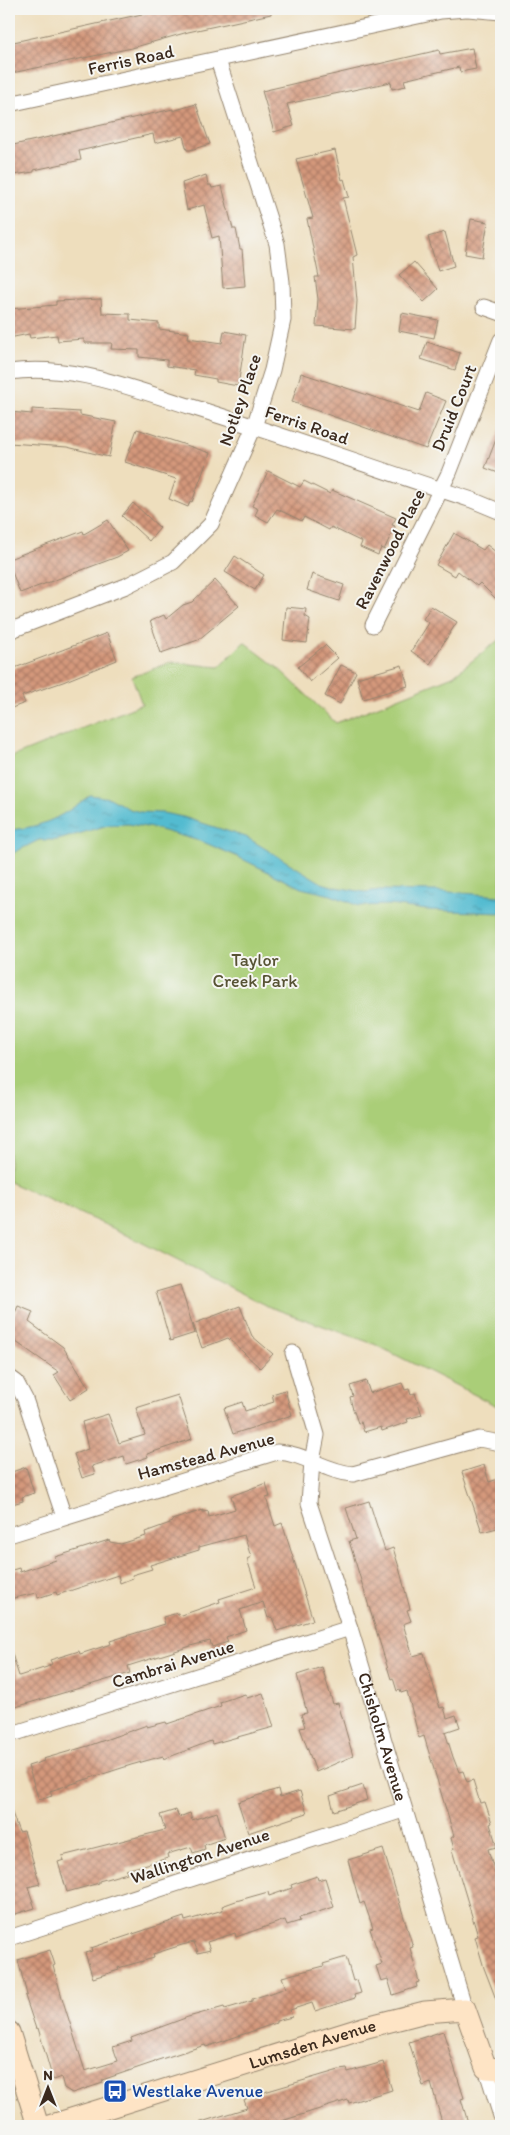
<svg xmlns="http://www.w3.org/2000/svg" width="510" height="2135" viewBox="0 0 510 2135" font-family="Itim,sans-serif">
  <style>
    .park { fill: #aace78; stroke: #727c4b }
    .water { fill: url(#water-ripples); stroke: #477277 }
    .building { fill: url(#building-cross-hatch) }
    .lines { fill: none; stroke-linecap: round; stroke-linejoin: round }
    .street-casing { stroke: #94846e; stroke-width: 17 }
    .secondary-casing { stroke: #94846e; stroke-width: 23 }
    .street { stroke: #fff; stroke-width: 15 }
    .secondary { stroke: #fee4c5; stroke-width: 21 }
    .labels { text-anchor: middle; dominant-baseline: central; stroke-width: 4; stroke-linejoin: round; paint-order: stroke }
    .street-label { font-size: 18px; fill: #3b2a1e; stroke: #f6f6f2 }
    .park-label { font-size: 18px; fill: #575334; stroke: #f6f6f2 }
    .transit-label { font-size: 18px; fill: #164399; stroke: #f6f6f2; text-anchor: start }
  </style>
  <defs>
    <pattern id="water-ripples" width="26" height="14" patternUnits="userSpaceOnUse" patternTransform="scale(1.25)"><rect width="26" height="14" fill="#53bbd0"/><path d="M2 4q2-2 4 0t4 0M15 11q2-2 4 0t4 0" fill="none" stroke="#4698a8"/></pattern>
    <pattern id="building-cross-hatch" width="8" height="8" patternUnits="userSpaceOnUse" patternTransform="scale(1.25)"><rect width="8" height="8" fill="#d4987c"/><path d="M0 0l8 8M0 8l8-8" fill="none" stroke="#ad7c65"/></pattern>
  </defs>
  <rect width="100%" height="100%" fill="#f6f6f2"/>
  <filter id="ink" filterUnits="userSpaceOnUse"><feTurbulence type="fractalNoise" baseFrequency=".02" numOctaves="2"/><feDisplacementMap in="SourceGraphic" scale="10" xChannelSelector="R" yChannelSelector="G"/><feConvolveMatrix kernelMatrix="1 2 1 2 8 2 1 2 1" color-interpolation-filters="sRGB"/></filter>
  <filter id="wash" filterUnits="userSpaceOnUse"><feTurbulence type="fractalNoise" baseFrequency=".0096" numOctaves="4" result="noise"/><feDisplacementMap in="SourceGraphic" scale="20" xChannelSelector="R" yChannelSelector="G"/><feGaussianBlur stdDeviation="1.12" result="paint"/><feColorMatrix in="noise" values="0 0 0 0 0 0 0 0 0 0 0 0 0 0 0 0 0 1.4 0 .05"/><feComposite in="paint" operator="in"/></filter>
  <g filter="url(#wash)">
    <rect width="100%" height="100%" fill="#eedebd"/>
    <!-- park -->
    <polygon class="park" points="501,638 501,1408 374,1344 267,1306 117,1230 9,1182 9,758 142,704 132,677 171,662 219,667 244,642 278,668 336,723 453,676"/>
    <!-- water -->
    <path class="water" d="M90,795L110,798L129,809L141,812L163,813L183,817L246,837L322,883L335,887L365,892L380,890L437,891L501,896V913L427,910L390,905L359,906L331,895L301,888L236,856L203,842L153,828L128,824L108,825L58,840H39L9,855V830C44,827 62,817 90,795Z"/>
    <g id="blocks">
      <!-- building -->
      <g class="building">
        <polygon points="165,9 271,9 271,14 188,32 132,48 12,73 9,60 9,43"/>
        <polygon points="472,48 476,69 460,72 459,67 404,80 406,86 392,89 391,82 287,104 294,126 274,132 262,91 439,50 440,54"/>
        <polygon points="196,104 210,144 190,150 187,150 183,136 155,143 153,134 79,151 81,160 34,170 34,172 13,175 12,166 9,167 9,146 173,109 173,111"/>
        <polygon points="335,150 342,180 344,179 349,197 343,198 357,255 353,257 357,301 355,329 316,326 318,299 315,277 319,277 307,219 313,218 296,159"/>
        <polygon points="206,175 208,185 211,185 212,188 222,186 233,229 236,229 240,249 242,249 245,286 223,288 219,236 212,238 204,205 187,210 182,183"/>
        <polygon points="471,219 488,222 482,257 465,254"/>
        <polygon points="445,232 454,266 438,271 428,237"/>
        <polygon points="414,262 438,289 424,302 399,275"/>
        <polygon points="101,299 102,313 130,314 130,320 159,323 159,329 189,333 188,338 222,343 224,331 246,335 238,386 216,382 216,379 194,375 195,370 167,366 167,360 139,357 139,350 111,349 112,343 84,343 84,339 58,341 57,335 30,338 29,334 9,338 9,309 56,305 56,301"/>
        <polygon points="402,313 438,320 434,338 399,331"/>
        <polygon points="427,342 460,353 455,370 421,359"/>
        <polygon points="301,373 419,412 426,393 446,401 426,449 292,402"/>
        <polygon points="32,409 80,412 80,415 116,422 109,457 67,447 9,443 9,412 32,414"/>
        <polygon points="137,429 210,453 192,502 190,501 188,507 169,499 176,479 125,462"/>
        <polygon points="500,429 501,429 501,474 485,468"/>
        <polygon points="268,471 300,487 304,481 330,494 332,490 396,518 392,525 395,526 384,550 381,548 378,555 360,547 362,542 331,527 329,530 304,517 302,521 277,509 268,522 255,515 258,509 252,506"/>
        <polygon points="133,503 160,528 149,541 122,516"/>
        <polygon points="108,520 128,551 117,557 20,593 9,564 9,559 83,531 84,534"/>
        <polygon points="454,533 483,550 487,545 501,556 501,604 480,583 477,586 458,571 455,576 436,565"/>
        <polygon points="235,556 264,575 255,590 225,572"/>
        <polygon points="312,574 344,585 339,601 307,590"/>
        <polygon points="215,580 239,606 198,640 161,653 150,621 164,615 166,619 183,605 192,602"/>
        <polygon points="431,606 457,622 430,664 411,651 429,623 423,619"/>
        <polygon points="286,607 306,609 305,616 310,619 307,643 283,640"/>
        <polygon points="107,633 117,660 63,682 22,696 25,703 9,709 9,664 12,669"/>
        <polygon points="325,645 338,658 310,682 298,667"/>
        <polygon points="341,665 356,672 340,704 325,696"/>
        <polygon points="402,665 408,686 363,699 357,678"/>
        <polygon points="180,1285 195,1333 170,1341 156,1292"/>
        <polygon points="18,1306 33,1312 29,1322 63,1347 89,1388 70,1400 54,1375 59,1372 9,1337 9,1326"/>
        <polygon points="240,1306 252,1336 273,1354 260,1368 228,1338 202,1348 193,1324"/>
        <polygon points="366,1381 370,1393 402,1383 405,1390 409,1389 411,1395 415,1393 422,1415 407,1419 408,1422 382,1431 381,1427 364,1432 361,1422 358,1423 352,1406 350,1397 353,1396 350,1386"/>
        <polygon points="285,1390 292,1415 233,1434 224,1408 242,1402 245,1411 274,1402 272,1394"/>
        <polygon points="178,1395 192,1439 147,1454 148,1457 126,1464 124,1456 92,1466 95,1474 82,1478 74,1454 88,1449 82,1422 108,1414 119,1443 145,1435 136,1408"/>
        <polygon points="484,1465 489,1482 501,1478 501,1527 482,1532 462,1472"/>
        <polygon points="26,1467 34,1493 22,1497 23,1501 12,1504 9,1495 9,1473"/>
        <polygon points="266,1483 270,1497 266,1498 275,1526 282,1523 313,1620 277,1631 272,1617 268,1618 263,1602 240,1610 246,1630 226,1637 228,1642 212,1647 210,1641 194,1645 128,1666 130,1673 9,1709 9,1652 11,1651 19,1676 47,1667 52,1664 50,1660 79,1651 80,1654 111,1644 110,1641 165,1624 163,1617 178,1613 179,1616 220,1602 219,1599 256,1587 247,1559 251,1557 244,1535 199,1547 199,1550 150,1565 152,1569 132,1575 133,1578 120,1583 118,1575 57,1595 56,1592 38,1598 37,1593 9,1599 9,1571 19,1568 20,1572 56,1560 55,1557 109,1540 110,1542 121,1544 146,1536 145,1532 173,1522 172,1520 203,1510 203,1512 208,1511 209,1517 235,1509 231,1496"/>
        <polygon points="369,1501 385,1551 393,1548 398,1564 410,1609 407,1610 411,1621 403,1624 413,1656 424,1653 440,1708 444,1707 447,1718 456,1715 460,1727 445,1732 453,1757 459,1772 463,1771 467,1782 473,1780 480,1803 485,1802 492,1823 490,1824 497,1847 488,1849 501,1893 501,2006 499,2007 484,1968 475,1937 478,1936 452,1850 454,1849 451,1838 454,1836 424,1736 419,1738 407,1691 401,1693 400,1690 397,1691 393,1678 391,1679 349,1541 356,1539 346,1508"/>
        <polygon points="322,1667 333,1704 338,1703 353,1756 316,1772 300,1728 305,1727 301,1714 307,1713 297,1675"/>
        <polygon points="263,1693 274,1727 212,1744 211,1741 164,1759 163,1756 131,1765 50,1791 52,1796 39,1800 28,1766 44,1761 43,1759 88,1746 147,1725 147,1727 166,1722 167,1724 221,1706 220,1702 245,1694 247,1698"/>
        <polygon points="363,1785 367,1800 334,1811 330,1796"/>
        <polygon points="278,1789 280,1797 300,1791 307,1813 248,1833 238,1802"/>
        <polygon points="9,1810 11,1810 19,1832 24,1831 40,1884 28,1887 35,1908 9,1916"/>
        <polygon points="176,1810 179,1817 190,1813 192,1820 217,1812 225,1838 204,1845 205,1849 193,1853 191,1847 167,1854 168,1858 126,1870 127,1873 99,1881 99,1883 67,1892 58,1862 64,1860 62,1856 165,1830 160,1815"/>
        <polygon points="383,1849 413,1947 410,1948 419,1982 416,1983 417,1987 393,1995 388,1979 381,1981 376,1966 382,1964 370,1929 373,1928 364,1902 360,1904 348,1860"/>
        <polygon points="317,1876 318,1880 325,1878 334,1907 299,1918 300,1921 287,1925 285,1920 236,1937 235,1933 207,1942 210,1950 198,1953 194,1942 182,1945 153,1954 154,1958 118,1968 119,1970 93,1978 85,1953 92,1951 91,1948 184,1917 185,1921 223,1910 222,1906 236,1901 268,1892 269,1896 292,1888 291,1885"/>
        <polygon points="50,1950 55,1965 53,1966 63,2001 85,2071 118,2061 113,2047 132,2041 131,2038 188,2017 224,2007 225,2009 252,2001 252,1999 286,1988 282,1977 324,1966 323,1964 346,1957 353,1981 357,1980 361,1993 354,1995 355,1998 315,2011 312,2003 290,2010 292,2017 276,2021 276,2023 206,2047 205,2045 155,2061 155,2062 102,2080 103,2083 72,2093 64,2088 61,2077 53,2080 38,2028 36,2029 25,1996 27,1995 18,1960"/>
        <polygon points="443,2031 464,2098 461,2099 469,2126 443,2126 431,2083 423,2086 409,2042"/>
        <polygon points="383,2062 392,2090 349,2103 348,2100 266,2126 198,2126 198,2123 247,2108 244,2100 251,2096 339,2070 347,2069 348,2072"/>
      </g>
    </g>
  </g>
  <g filter="url(#ink)">
    <use href="#blocks" fill-opacity="0" stroke="#94846e" stroke-width="1"/>
    <g class="lines">
      <!-- street casing -->
      <g class="street-casing">
        <g id="street">
          <polyline points="468,9 501,12"/>
          <polyline points="9,104 441,11 466,9"/>
          <polyline points="484,307 501,313"/>
          <path d="M9,372C72,363 133,389 192,407C286,436 379,470 472,500L501,512"/>
          <polyline points="373,625 449,473 501,340"/>
          <polyline points="9,631 126,586 173,562 211,524 254,427 272,370 283,320 282,282 277,244 218,60"/>
          <path id="s1" d="M293,1353L317,1435L312,1461L309,1503L350,1628L465,2009"/>
          <polyline points="9,1377 16,1382 25,1399 64,1517"/>
          <path d="M9,1535L277,1452C304,1453 326,1472 353,1474L479,1439L501,1443"/>
          <polyline points="9,1735 350,1628"/>
          <polyline points="9,1938 403,1810"/>
          <polyline points="486,2068 501,2116"/>
        </g>
      </g>
      <!-- secondary casing -->
      <g class="secondary-casing">
        <g id="secondary">
          <polyline points="9,2032 38,2126"/>
          <path id="s2" d="M49,2126L363,2028L425,2012L465,2009L486,2068L501,2069"/>
        </g>
      </g>
      <!-- street -->
      <use href="#street" class="street"/>
      <!-- secondary -->
      <use href="#secondary" class="secondary"/>
    </g>
  </g>
  <!-- icons -->
  <defs>
    <g id="bus-square" transform="scale(1.25)"><rect x="-9" y="-9" width="18" height="18" rx="4" fill="#1a4fb4" stroke="#f6f6f2"/><path d="M-5-6H5V4H4V6H2V4H-2V6H-4V4H-5ZM-3.5-4V0h7V-4ZM-3.5 1.2v1.5H-2V1.2ZM2 1.2v1.5H3.5V1.2Z" fill="#fff"/></g>
  </defs>
  <g fill-rule="evenodd">
    <use href="#bus-square" x="115" y="2091"/>
  </g>
  <g class="labels">
    <!-- street labels -->
    <g class="street-label">
      <text transform="translate(131 60) rotate(-12)">Ferris Road</text>
      <text transform="translate(240 400) rotate(-71)">Notley Place</text>
      <text transform="translate(454 408) rotate(-68)">Druid Court</text>
      <text transform="translate(307 425) rotate(19)">Ferris Road</text>
      <text transform="translate(390 549) rotate(-63)">Ravenwood Place</text>
      <text transform="translate(206 1456) rotate(-15)">Hamstead Avenue</text>
      <text transform="translate(173 1664) rotate(-17)">Cambrai Avenue</text>
      <text stroke="none"><textPath href="#s1" startOffset="399">Chisholm Avenue</textPath></text>
      <text transform="translate(200 1856) rotate(-18)">Wallington Avenue</text>
      <text stroke="none"><textPath href="#s2" startOffset="276">Lumsden Avenue</textPath></text>
    </g>
    <!-- park labels -->
    <g class="park-label">
      <text x="255" y="960">Taylor<tspan x="255" dy="21">Creek Park</tspan></text>
    </g>
    <!-- transit labels -->
    <g class="transit-label">
      <text x="132" y="2091">Westlake Avenue</text>
    </g>
  </g>
  <!-- margin -->
  <rect width="510" height="2135" fill="none" stroke="#f6f6f2" stroke-width="30"/>
  <!-- north arrow -->
  <g transform="translate(48 2088)" stroke="#f6f6f2" stroke-width="4" paint-order="stroke">
  <path d="M0-4L9 19L0 12L-9 19Z" fill="#3b2a1e"/>
  <text y="-8" font-size="14" font-weight="bold" text-anchor="middle" fill="#3b2a1e">N</text>
  </g>
</svg>
